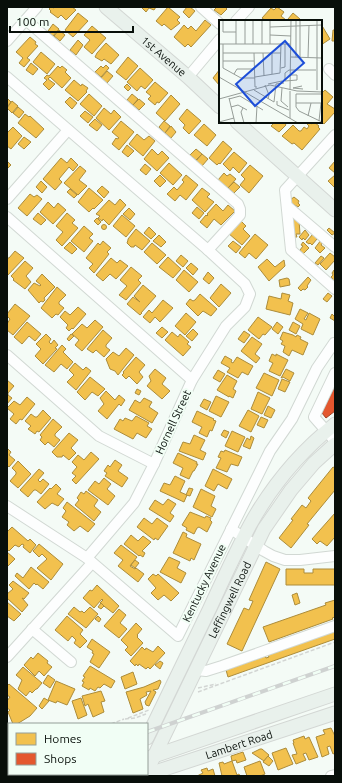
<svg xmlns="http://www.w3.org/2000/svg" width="342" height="783" viewBox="0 0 342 783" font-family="Ubuntu,sans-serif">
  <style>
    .homes { fill: #f2c14e; stroke: #ac8c3a }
    .shops { fill: #e4572e; stroke: #a24123 }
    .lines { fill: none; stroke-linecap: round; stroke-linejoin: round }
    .minor-casing { stroke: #d1d8d3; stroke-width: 12 }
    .major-casing { stroke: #d3d7d4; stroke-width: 15 }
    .path { stroke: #d2d5d3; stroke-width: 1.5; stroke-dasharray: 4 2; stroke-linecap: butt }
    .minor { stroke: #fdfefe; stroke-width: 10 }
    .major { stroke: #e9f1ec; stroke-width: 13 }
    .rail-casing { stroke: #cfd2d1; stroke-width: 4 }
    .rail { stroke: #f1fef5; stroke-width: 2.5; stroke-dasharray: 8; stroke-linecap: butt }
    .labels { text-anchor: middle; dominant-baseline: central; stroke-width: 4; stroke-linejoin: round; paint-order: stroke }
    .street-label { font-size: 11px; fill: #080f0a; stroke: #f1fef5 }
    .inset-road { fill: none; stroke: #969d98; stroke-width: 1 }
    .view { fill: #1d4ed8; fill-opacity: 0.15; stroke: #1d4ed8; stroke-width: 2 }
    .inset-edge { fill: none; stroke: #080f0a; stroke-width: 2 }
  </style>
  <rect width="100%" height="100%" fill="#f4fbf6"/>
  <!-- homes -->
  <g class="homes">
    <polygon points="51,7 54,8 55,7 72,7 76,10 66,20 61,15 58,18 50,12 51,11 49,9"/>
    <polygon points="141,7 156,7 154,10 149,8 146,12"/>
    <polygon points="168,7 180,17 177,20 180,23 171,30 164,24 162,26 156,21"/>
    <polygon points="187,7 190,7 195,11 189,18 183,12"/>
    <polygon points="217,7 225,7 227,9 221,15 214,10"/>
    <polygon points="277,7 284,12 281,16 286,20 285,21 266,21 262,18 271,8 274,10"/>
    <polygon points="78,13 88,21 73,37 65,30"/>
    <polygon points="293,13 300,19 298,21 291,21 288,19"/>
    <polygon points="205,20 211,25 191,47 188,44 185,47 174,37 184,25 188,29 191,26 196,31"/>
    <polygon points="53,24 59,29 53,36 48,31"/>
    <polygon points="321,24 330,39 321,45"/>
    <polygon points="92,26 106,38 92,54 84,47 90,40 84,35"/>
    <polygon points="59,30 65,35 60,41 54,36"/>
    <polygon points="333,30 335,30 335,41 332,41"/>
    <polygon points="30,37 36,42 35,44 38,46 27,58 30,60 24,67 19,63 23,58 16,52"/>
    <polygon points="78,40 83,45 76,55 70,50"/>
    <polygon points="106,43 119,55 111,64 104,59 102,61 95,57 97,53"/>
    <polygon points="41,52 55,64 47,74 33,62"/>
    <polygon points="128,57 138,66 126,80 116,72"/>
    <polygon points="31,63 38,69 33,75 26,70"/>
    <polygon points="106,65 109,68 101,77 95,72 101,66 103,68"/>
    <polygon points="58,66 60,68 62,66 67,70 65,72 71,78 62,88 50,77 48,79 55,84 49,90 43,84 47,80 44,78 47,75 49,76"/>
    <polygon points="140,68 153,80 145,89 141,86 137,91 127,82"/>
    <polygon points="220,69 220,86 213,78"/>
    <polygon points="107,71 113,76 107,83 101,78"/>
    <polygon points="74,80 81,86 82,84 88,88 86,91 87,92 78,101 65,90"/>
    <polygon points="155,82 168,93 159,103 157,102 155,105 148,99 151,96 146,92"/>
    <polygon points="127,84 131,88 128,91 124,87"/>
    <polygon points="325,90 333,97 327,104 335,109 335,112 324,124 321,121 321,94"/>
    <polygon points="89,94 102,106 94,116 80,104"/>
    <polygon points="132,94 138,99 133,105 127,100"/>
    <polygon points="171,95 180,104 165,121 156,113"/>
    <polygon points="70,97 77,103 72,109 65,102"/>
    <polygon points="8,99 11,102 7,107 7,100"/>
    <polygon points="139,99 145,104 139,110 133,105"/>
    <polygon points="12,101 18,106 12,113 7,108"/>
    <polygon points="18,107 24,112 19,118 13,113"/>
    <polygon points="104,108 111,114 114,110 121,117 109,130 96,118"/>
    <polygon points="187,109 201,121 189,134 183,128 185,125 179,119"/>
    <polygon points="85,111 93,117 88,123 80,116"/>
    <polygon points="25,114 29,117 30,116 44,129 36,138 18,123"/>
    <polygon points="95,119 102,125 97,131 89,125"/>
    <polygon points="121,121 134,132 119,150 112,144 116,138 117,139 119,138 112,132"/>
    <polygon points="164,121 170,126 165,133 159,127"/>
    <polygon points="275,122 284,122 286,125 279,132 271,126"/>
    <polygon points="309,122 311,124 314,122 319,126 318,127 320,129 302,150 294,143 292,144 282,136 293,125 299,131 301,131 304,127 307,129 309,126 307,124"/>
    <polygon points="204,124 216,135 207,146 194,135"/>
    <polygon points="171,126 176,132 171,138 165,133"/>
    <polygon points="13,127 22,136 11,149 7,146 7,133"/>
    <polygon points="137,134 144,140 149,136 155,141 143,156 129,144"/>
    <polygon points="24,137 31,142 24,149 18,144"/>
    <polygon points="223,141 232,149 220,164 219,163 217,165 209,158"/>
    <polygon points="127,145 134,151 128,157 122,152"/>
    <polygon points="152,149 158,155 162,151 169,158 157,171 144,159"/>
    <polygon points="196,149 202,154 196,160 190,155"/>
    <polygon points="234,152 247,163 239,173 233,167 230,171 223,164"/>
    <polygon points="202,154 208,159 202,166 196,161"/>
    <polygon points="61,158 67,163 71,158 78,165 73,171 69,167 59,179 62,182 55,190 43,179"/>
    <polygon points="7,161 11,165 7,169"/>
    <polygon points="335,161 335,173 329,168"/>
    <polygon points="169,163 182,175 173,185 160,173"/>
    <polygon points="145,164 151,169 146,175 140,170"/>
    <polygon points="250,165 263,176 249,193 240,185 245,179 241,175"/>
    <polygon points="80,166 86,171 79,180 87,186 78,195 64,183"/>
    <polygon points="224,173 227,176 230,174 236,179 228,188 218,180"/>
    <polygon points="160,175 166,181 160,187 154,181"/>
    <polygon points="186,175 198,185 186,200 180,195 175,201 167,194 174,187 177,190 184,182 182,180"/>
    <polygon points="335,175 335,188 328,181"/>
    <polygon points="41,181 47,187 42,193 36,187"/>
    <polygon points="234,182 240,187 234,193 228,188"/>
    <polygon points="102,186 109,192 104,198 97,191"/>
    <polygon points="89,188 103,200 94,209 93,208 89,212 78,202"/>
    <polygon points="202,188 210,194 207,197 214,202 205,212 192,200"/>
    <polygon points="70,189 77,195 74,198 67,192"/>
    <polygon points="30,194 34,197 37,195 42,199 27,216 18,208"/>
    <polygon points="294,197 299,201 298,203 300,205 298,207 291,203 292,202 290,200"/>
    <polygon points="120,199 126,205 109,225 103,219 102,221 98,218 100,216 96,214 109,200 115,205"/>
    <polygon points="48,202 54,208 58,203 66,210 53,224 40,212"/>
    <polygon points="216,204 223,211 228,205 235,211 221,225 214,219 207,228 200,222 206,215 207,216 208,215 207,214"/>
    <polygon points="197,207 204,213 199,219 192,213"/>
    <polygon points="129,208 135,214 130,220 123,214"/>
    <polygon points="38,213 46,220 41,225 33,219"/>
    <polygon points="67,213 75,220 72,223 78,228 62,246 56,240 63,232 56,226"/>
    <polygon points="122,215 135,226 126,237 113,226"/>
    <polygon points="97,218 101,222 98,225 94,221"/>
    <polygon points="292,219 299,220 300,234 296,234 297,237 293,237"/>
    <polygon points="241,221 246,226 243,229 250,236 242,245 228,233"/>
    <circle cx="104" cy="227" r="2.5"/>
    <polygon points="84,226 93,234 89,238 93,241 84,252 71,241"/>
    <polygon points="149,227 156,234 151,239 144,233"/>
    <polygon points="329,228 335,233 332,235 327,230"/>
    <polygon points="136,229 150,241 142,250 135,245 134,247 131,247 127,243 128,240 128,239"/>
    <polygon points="305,230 309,235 305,240 303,238 302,240 299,237"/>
    <polygon points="255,234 268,245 256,259 249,253 245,258 239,253"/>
    <polygon points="313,234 317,239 312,245 310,243 309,244 306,242"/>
    <polygon points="159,235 166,242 161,247 153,241"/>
    <polygon points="321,240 323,242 321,245 325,248 320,253 315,248"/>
    <polygon points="103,241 111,248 107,252 109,254 94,273 89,268 93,264 86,258 98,243 100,245"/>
    <polygon points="233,241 241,247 236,253 228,246"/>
    <polygon points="70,242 77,249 72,254 64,248"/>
    <polygon points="303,242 309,248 303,254 300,250 303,246 301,245"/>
    <polygon points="152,243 166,255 157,264 144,252"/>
    <polygon points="15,251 24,258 7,276 7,258 9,258"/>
    <polygon points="330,253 335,257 335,260 326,270 320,264"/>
    <polygon points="181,255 188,261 183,267 176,261"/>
    <polygon points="321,256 324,258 318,265 315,263"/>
    <polygon points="168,257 181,269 173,278 159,267"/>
    <polygon points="111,258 117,263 120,260 128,266 116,279 110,274 103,281 96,275"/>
    <polygon points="267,259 275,267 284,260 285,266 269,281 258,267"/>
    <polygon points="25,261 33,268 26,276 31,282 25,289 13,280 14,279 11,276"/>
    <polygon points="191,263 198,269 193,275 186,268"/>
    <polygon points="131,267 142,276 138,280 141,283 126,300 119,295 127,286 120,280"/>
    <polygon points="184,270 198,282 189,292 176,280"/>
    <polygon points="334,270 335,281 334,282 331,281 333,279 331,277 333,275 332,273"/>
    <polygon points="208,272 214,278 209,284 203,279"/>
    <polygon points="42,274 55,287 44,298 45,300 43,302 41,301 39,303 28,290 34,283 40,286 41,285 36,281"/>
    <polygon points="308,277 311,280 307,286 308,287 305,290 303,289 301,291 298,288"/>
    <polygon points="287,278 289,279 290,285 280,287 279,280"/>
    <polygon points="221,284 231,293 219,307 210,298"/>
    <polygon points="143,285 156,296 141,313 142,313 140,315 127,304 133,297 140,302 134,296"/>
    <polygon points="57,287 66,295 59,302 59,304 64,308 58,315 56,314 52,318 41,308"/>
    <polygon points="282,293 290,295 288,301 293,303 290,315 266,309 269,296 281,299"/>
    <polygon points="328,293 332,296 327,302 323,299"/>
    <polygon points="200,294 217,309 211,316 203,311 198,316 186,304 190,299 193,301 195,300"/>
    <polygon points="163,300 173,308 160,322 155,317 150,323 143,317 149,310 152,313"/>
    <polygon points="15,304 30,316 13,335 7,330 7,324 10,319 7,316 7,314"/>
    <polygon points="78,307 86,314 73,329 72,328 69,331 66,328 68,325 60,317 65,311 70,315"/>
    <polygon points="300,309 308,313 304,319 306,320 309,313 320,319 313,335 301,329 303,324 295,319"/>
    <polygon points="186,313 196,322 185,335 175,326"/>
    <polygon points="332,314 335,317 335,321 330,318"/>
    <polygon points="258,317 272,327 265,335 263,334 259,339 248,330"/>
    <polygon points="95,320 103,327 82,351 75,345 79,340 72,334 82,324 87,328"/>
    <polygon points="27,322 41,334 35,341 29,336 22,344 14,337"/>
    <polygon points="277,322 283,327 278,334 272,329"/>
    <polygon points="293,322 300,326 296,334 289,330"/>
    <polygon points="162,327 168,332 162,338 156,333"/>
    <polygon points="193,329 198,334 192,341 186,336"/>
    <polygon points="103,330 112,338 106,345 106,347 110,350 104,357 96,350 93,353 87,349"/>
    <polygon points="244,331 250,335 244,343 238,339"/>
    <polygon points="172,332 178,337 180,334 189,342 187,344 191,347 183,356 165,340"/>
    <polygon points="283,332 293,335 296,337 297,335 301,337 300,339 308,343 303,355 292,350 289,356 283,352 285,346 281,344 283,341 280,339"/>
    <polygon points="46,334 51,339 49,342 51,344 54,340 58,345 55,348 57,349 43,364 35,356 41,349 36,344"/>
    <polygon points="71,334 74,336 69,341 67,339"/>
    <polygon points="252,337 262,344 255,354 260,358 256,363 241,351"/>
    <polygon points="62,345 66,349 63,352 73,362 67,369 61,364 54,372 45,365"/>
    <polygon points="126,348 134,355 118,375 115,371 110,369 106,359 113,352 119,356"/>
    <polygon points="272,354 276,356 276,354 288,360 280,376 269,371 273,363 269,361"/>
    <polygon points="225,356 232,360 231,362 233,363 237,357 253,366 248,375 242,372 238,378 227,372 230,368 221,363"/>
    <polygon points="136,357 145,365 139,372 143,377 137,384 129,376 126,379 122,375 124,373 123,372"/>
    <polygon points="75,363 83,370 86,367 91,371 76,390 67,382 74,375 69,370"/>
    <polygon points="155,369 166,378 162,384 170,391 162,399 147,386 151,381 149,376"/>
    <polygon points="286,369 294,373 290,381 283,377 281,378"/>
    <polygon points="218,370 225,374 220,382 213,378"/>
    <polygon points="264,373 279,380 272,396 256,388"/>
    <polygon points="227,375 237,381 233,389 236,391 233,398 229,396 229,397 217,390"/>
    <polygon points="90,377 105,389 98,396 92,392 85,400 77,392"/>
    <polygon points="282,379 290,382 285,392 278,389"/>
    <polygon points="7,380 14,386 8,393 8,395 12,398 7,404"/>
    <polygon points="137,389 141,391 139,395 135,393"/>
    <polygon points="106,391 115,400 119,395 125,400 121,406 119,404 107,419 98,411 104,404 100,398"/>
    <polygon points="258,392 270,398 262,414 251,409"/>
    <polygon points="216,396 229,402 221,417 209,411"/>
    <polygon points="27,397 35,404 22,420 20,419 16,424 10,419 14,414 7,408 14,401 20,405"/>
    <polygon points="144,398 152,402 149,407 158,413 152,423 129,410 135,400 140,403"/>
    <polygon points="204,399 211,402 207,410 200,406"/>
    <polygon points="268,406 275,410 271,418 264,415"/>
    <polygon points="43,410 51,418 39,432 37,431 35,434 28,429 31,426 25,421 31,414 35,417 37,417"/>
    <polygon points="248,410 259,416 251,432 239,426"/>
    <polygon points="197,411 214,419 213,420 216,421 212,431 210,430 207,437 199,433 202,427 192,422"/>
    <polygon points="136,416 149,423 147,426 152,429 146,438 137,433 133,439 114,429 120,419 123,421 125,418 132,421"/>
    <polygon points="261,417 268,420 264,428 257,425"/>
    <polygon points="53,419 62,427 55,434 55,436 60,440 54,447 48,442 45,445 40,440 42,437 40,435"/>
    <polygon points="224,430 229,432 226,438 221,435"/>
    <polygon points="232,431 245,437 238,452 225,446"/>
    <polygon points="69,433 78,440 71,448 76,453 69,460 63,455 62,457 57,457 52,452"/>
    <polygon points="194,435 205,440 200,450 206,453 203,460 179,451 183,442 190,444"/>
    <polygon points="251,436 254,438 250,449 243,446 247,438 250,440"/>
    <polygon points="7,448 11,452 9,455 15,460 9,467 7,465"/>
    <polygon points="225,450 242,457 238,466 231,464 227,472 216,468 221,458 218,457 221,451 224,452"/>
    <polygon points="91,452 99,459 76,484 72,480 76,476 72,473 77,467 72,462 78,455 84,460"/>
    <polygon points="178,453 197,462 196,464 198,464 194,471 193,471 189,479 180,475 183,468 173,463"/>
    <polygon points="115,460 122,465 118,471 128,478 122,487 105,476 107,473 104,471 108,465 110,467"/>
    <polygon points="18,461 31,474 18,488 10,481 16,474 16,472 12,468"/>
    <polygon points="333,467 335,468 335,490 307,524 309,525 291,548 279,538 293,520 291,519 302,505 306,508 311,501 308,498"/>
    <polygon points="39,469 44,473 38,480 40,482 43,479 49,484 41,494 36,490 34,490 28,497 20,490"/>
    <polygon points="213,469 232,479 227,489 218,484 214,491 205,486"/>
    <polygon points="175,476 185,481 180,492 187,495 184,502 160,491 164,483 170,485"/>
    <polygon points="104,478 111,484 107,489 115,496 108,505 88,490 95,481 99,484"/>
    <polygon points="56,484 61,489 57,494 64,499 58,506 52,503 45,509 37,502 50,488 51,489"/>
    <polygon points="189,488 193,489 190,496 186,495"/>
    <polygon points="201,489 215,496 211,506 216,509 212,517 193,507"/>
    <polygon points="86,491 98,500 94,506 101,512 94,521 75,505 79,500 77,498 81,492 84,494"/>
    <polygon points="168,499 176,504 170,513 174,516 170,522 149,509 155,500 163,505"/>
    <polygon points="67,502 95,524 88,532 80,526 74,531 67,525 69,522 62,517 66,511 63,508"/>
    <polygon points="190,512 205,518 206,516 211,518 210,520 212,522 207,532 199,527 197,528 194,534 186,530 187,528 182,525"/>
    <polygon points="335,513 335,537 327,546 320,541 317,544 312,539"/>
    <polygon points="144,518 152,524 157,518 168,526 158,540 155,538 154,540 137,527"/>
    <polygon points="12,527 28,541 30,539 36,545 30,553 23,547 24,545 22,544 19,547 15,545 9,551 7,549 7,532"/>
    <polygon points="183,532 187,534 186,537 201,544 194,560 191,558 190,561 173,553"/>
    <polygon points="131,535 138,541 143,536 151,542 142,551 145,553 143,557 140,555 139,556 124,544"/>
    <polygon points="39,544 63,564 51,580 37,568 47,559 42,554 39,557 33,551"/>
    <polygon points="121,545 137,557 130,566 135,569 136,568 144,574 138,582 118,566 123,560 114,553"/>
    <polygon points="7,552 15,559 7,567"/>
    <polygon points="169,557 180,562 177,568 186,573 181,583 160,572"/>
    <polygon points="135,560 139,563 135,568 131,565"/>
    <polygon points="266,562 280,569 242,651 227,644 244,608 249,610 253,601 249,600"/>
    <polygon points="31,567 49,582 43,589 37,584 36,585 34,583 29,589 15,576 17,573 23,578"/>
    <polygon points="286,569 304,569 304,573 313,573 313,569 335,569 335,585 286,585"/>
    <polygon points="153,574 156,576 158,574 179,593 171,601 164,595 158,600 151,593 156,588 148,579"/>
    <polygon points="13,581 29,593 24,599 22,598 28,605 22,612 7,598 7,594 13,589 9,585"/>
    <polygon points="97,585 119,606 113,613 100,603 103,600 102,599 94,608 83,598 90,590 92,591"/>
    <polygon points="297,593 300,603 295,605 292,595"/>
    <polygon points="335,600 335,617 332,618 333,619 269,642 263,627 326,605 325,603"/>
    <polygon points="7,602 21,614 14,621 7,616"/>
    <polygon points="101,603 104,606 101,609 98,607"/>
    <polygon points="74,607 80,612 82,611 84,613 90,607 98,614 86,628 68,614"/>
    <polygon points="119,609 126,615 120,623 127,629 119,638 104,626"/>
    <polygon points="67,616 83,630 80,634 87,641 80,648 74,643 76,640 72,636 68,641 55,630"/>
    <polygon points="98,616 101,619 99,622 95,619"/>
    <polygon points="136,623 142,629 137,635 138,636 137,637 143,643 131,656 125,650 128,647 121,640"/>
    <polygon points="335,631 335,639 228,677 226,670 265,656 266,658 269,657 268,655"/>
    <polygon points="92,639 110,652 99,668 90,662 94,654 92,653 93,651 87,647"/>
    <polygon points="158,646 165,653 150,669 148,667 146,669 139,664 138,666 136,664 135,666 130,661 142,647 145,650 146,648 153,652"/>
    <polygon points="38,653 48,661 47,663 52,667 44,676 39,671 35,676 24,665 31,657 33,659"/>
    <polygon points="160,661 163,663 160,669 155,665"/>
    <polygon points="90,666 115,681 111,688 104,684 100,688 98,687 95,691 90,688 89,690 82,686 84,682 82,681 85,677 83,676"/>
    <polygon points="23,667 42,683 37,689 36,689 32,693 30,691 26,696 18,689 22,680 16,675"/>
    <polygon points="133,672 137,684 125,689 121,677"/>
    <polygon points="48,675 55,680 50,688 43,683"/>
    <polygon points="160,680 161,682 158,689 153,690 156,692 149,706 146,705 145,702 151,691 146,692 147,695 140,699 143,709 133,713 126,692 144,687"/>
    <polygon points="56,681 75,689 67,705 57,701 56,703 48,700"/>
    <polygon points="9,684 37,708 30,716 17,724 13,724 8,712 10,710 7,708 7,701 10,697 7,695 7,686"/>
    <polygon points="101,691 105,701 101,702 104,712 93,717 88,704 85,706 82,696"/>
    <polygon points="44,698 49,701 42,709 39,706"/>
    <polygon points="81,698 87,715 78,719 72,701"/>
    <polygon points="331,728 335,736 335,753 333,754 330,746 327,747 329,754 322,757 316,737 325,734 323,730"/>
    <polygon points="304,736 305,739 309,737 318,757 309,760 306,753 303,754 306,760 296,764 292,755 297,754 293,743 294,743 293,740"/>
    <polygon points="286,748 293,764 278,770 272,753"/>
    <polygon points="260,749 262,749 269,755 264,761 252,753"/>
    <polygon points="243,752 246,760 237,763 236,760 232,761 231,756"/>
    <polygon points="268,756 273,761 269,766 263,762"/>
    <polygon points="232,761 237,775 239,774 240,776 222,776 219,763 223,762 224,764"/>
    <polygon points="260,761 265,774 260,776 247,776 244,767"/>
    <polygon points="207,768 208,771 213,769 215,776 197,776 203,773 201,770"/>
  </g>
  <!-- shops -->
  <polygon class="shops" points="335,386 335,411 326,418 322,413"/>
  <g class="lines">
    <!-- minor casing -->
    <g class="minor-casing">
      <g id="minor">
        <polyline points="201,7 220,24"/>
        <polyline points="26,20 238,204 240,209 240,215 208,250"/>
        <polyline points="236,21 249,7"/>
        <polyline points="7,41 37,7"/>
        <polyline points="329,69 335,75"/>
        <polyline points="7,77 208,250 245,284 250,294 245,307 226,326 192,380 154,464 134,503 87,558"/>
        <polyline points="188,77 220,39"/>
        <polyline points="335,135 285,190 291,250 335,289"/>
        <polyline points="7,199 68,130"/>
        <polyline points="287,206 335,247"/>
        <polyline points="7,217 192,380"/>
        <polyline points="7,355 99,436 154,464"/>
        <polyline points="335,373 314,417 335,441"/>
        <polyline points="7,506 87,558 178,636 270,451 292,419 317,368 334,343"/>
        <polyline points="231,529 264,551 273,556 285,560 300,560 335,556"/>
        <polyline points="32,629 71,662"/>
        <polyline points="7,657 92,563"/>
        <polyline points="196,670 206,671 222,666 335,626"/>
        <polyline points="331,776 335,775"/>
      </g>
    </g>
    <!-- major casing -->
    <g class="major-casing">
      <g id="major">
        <path id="s1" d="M106,7L188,77L220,107"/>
        <polyline points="237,122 335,210"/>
        <path d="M147,738C168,695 188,653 209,610C222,582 235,553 250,525C271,487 301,451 335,424"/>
        <polyline points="151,757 335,694"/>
        <path id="s2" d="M147,771L264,529L291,490L314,463L335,444"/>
        <polyline points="93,776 99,774"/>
        <polyline points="129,776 130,774"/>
        <path id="s3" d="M143,776L335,713"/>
      </g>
    </g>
    <!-- path -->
    <g class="path">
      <polyline points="198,688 216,684"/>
      <polyline points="198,692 335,642"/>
      <polyline points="128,718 149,710"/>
      <polyline points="125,719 135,718 146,714"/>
      <polyline points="111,724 124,719"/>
      <polyline points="7,762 9,762"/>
    </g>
    <!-- minor -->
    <use href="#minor" class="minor"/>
    <!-- major -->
    <use href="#major" class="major"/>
    <!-- rail casing -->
    <g class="rail-casing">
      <g id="rail">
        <polyline points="147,732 335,666"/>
        <polyline points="22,776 28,774"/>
      </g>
    </g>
    <!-- rail -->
    <use href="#rail" class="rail"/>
  </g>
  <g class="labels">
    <!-- street labels -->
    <g class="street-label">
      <text stroke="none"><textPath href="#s1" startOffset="76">1st Avenue</textPath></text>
      <text transform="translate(173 422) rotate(-65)">Hornell Street</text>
      <text transform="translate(204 583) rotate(-64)">Kentucky Avenue</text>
      <text stroke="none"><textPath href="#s2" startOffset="190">Leffingwell Road</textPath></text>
      <text stroke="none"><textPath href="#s3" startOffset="101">Lambert Road</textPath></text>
    </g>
  </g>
  <!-- overview -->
  <g transform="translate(219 20)">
    <rect width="103" height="103" fill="#f4fbf6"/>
    <path class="inset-road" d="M4,0V12H17M17,0V24M26,0V24M34,0V24M43,0V24M51,0V24M98,0V70M51,7L103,5M51,15L72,16M0,24H71M4,24V48L22,58H36M4,33H62M35,33L36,67H38M44,33L45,56M72,37L103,38M77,37V0M81,37V0M89,38L90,5M4,41H35M62,48L66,47V24M15,54L18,49H35M53,54V33M71,55H78V60L66,61V53L70,50H97M0,57L79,103M36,57L61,53L62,24M49,64L63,61M46,65L50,75L49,79M83,66L74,68L84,69M63,68L62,81L69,87M35,70L55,82L57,64L65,63M71,70L72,0M103,74H77V87L80,91L103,102M10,78L16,103M0,79L51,65L78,71L103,72M10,79L21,76L44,90M58,81V85L70,90M77,83H103M12,87L19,85L28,90M24,88L22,92L25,103M89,96L92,83M71,98V71M100,101L102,83M0,102L15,98M37,103L38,86"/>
    <path class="view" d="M66,21L85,43L36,86L17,64Z"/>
    <rect width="103" height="103" class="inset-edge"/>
  </g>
  <!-- border -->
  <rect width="342" height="783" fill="none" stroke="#080f0a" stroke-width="16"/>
  <!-- legend -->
  <rect x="8" y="723" width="140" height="52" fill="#f1fef5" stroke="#949e97"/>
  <rect x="16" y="733" width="20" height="12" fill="#f2c14e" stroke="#949e97"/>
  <text x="44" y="743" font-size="12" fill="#080f0a">Homes</text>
  <rect x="16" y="753" width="20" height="12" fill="#e4572e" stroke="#949e97"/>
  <text x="44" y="763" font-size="12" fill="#080f0a">Shops</text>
  <!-- scale -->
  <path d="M10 26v6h123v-6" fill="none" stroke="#080f0a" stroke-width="2"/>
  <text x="16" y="26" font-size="12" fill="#080f0a" stroke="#f1fef5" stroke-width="3" paint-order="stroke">100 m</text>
</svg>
